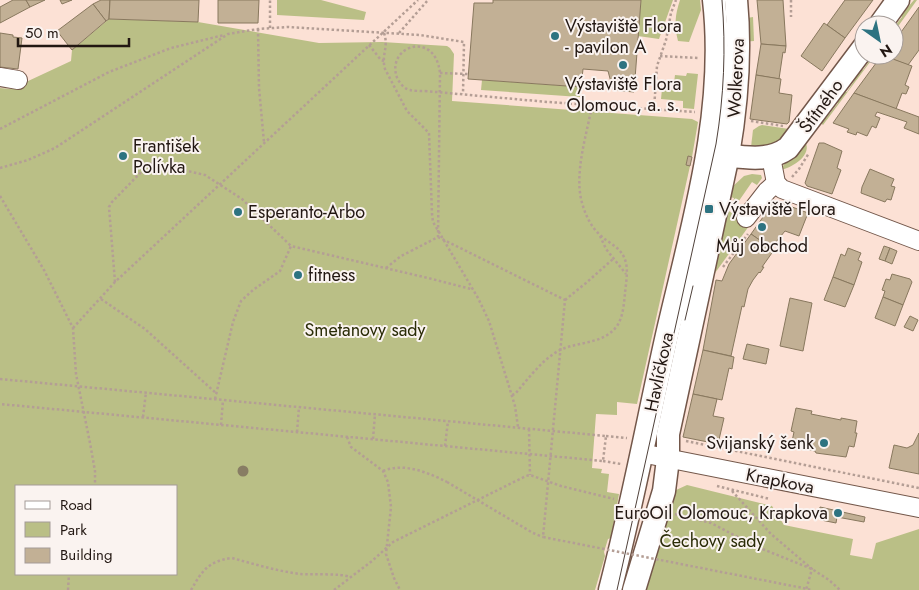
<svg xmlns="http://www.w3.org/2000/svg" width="919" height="590" viewBox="0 0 919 590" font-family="Jost,sans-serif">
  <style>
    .green { fill: #babf86; fill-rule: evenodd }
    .building { fill: #c2b095; stroke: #88785e }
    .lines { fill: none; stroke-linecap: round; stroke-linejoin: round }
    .minor-casing { stroke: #73574a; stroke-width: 20 }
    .tertiary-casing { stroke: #73574a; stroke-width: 25 }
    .path { stroke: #b49e95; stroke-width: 2.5; stroke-dasharray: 2.5 2.5; stroke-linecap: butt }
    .minor { stroke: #fff; stroke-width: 18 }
    .tertiary { stroke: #fff; stroke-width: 22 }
    .tram { stroke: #4f413a; stroke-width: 1 }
    .path-bridge { stroke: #b49e95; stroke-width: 2.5; stroke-dasharray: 2.5 2.5; stroke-linecap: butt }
    .tree { fill: #887d64 }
    .poi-dot { fill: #2d7381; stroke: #faf3f0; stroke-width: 2 }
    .labels { text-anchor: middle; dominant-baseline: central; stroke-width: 4; stroke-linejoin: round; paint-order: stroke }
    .poi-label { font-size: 18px; fill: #221712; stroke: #faf3f0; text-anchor: start }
    .street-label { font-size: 18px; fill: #221712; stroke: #faf3f0 }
    .park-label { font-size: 18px; fill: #2a2c07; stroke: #faf3f0 }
  </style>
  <rect width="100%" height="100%" fill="#fce1d5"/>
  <!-- green -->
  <g class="green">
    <polygon points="277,0 321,0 366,12 364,20 277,15"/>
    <polygon points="641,0 673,0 659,39 638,36"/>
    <path d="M680,0H700L701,10L689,42L678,41C674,26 675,15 680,0Z"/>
    <polygon points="914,0 917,0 894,32 894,27 902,17 901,15"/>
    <polygon points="753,17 754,41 742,42 741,19"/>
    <path d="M109,19L198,22L319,43L382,42L447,46L450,48L454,54L452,101L692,119L698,122L692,157L688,156L686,165L690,166L637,404L617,402V415L596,414L592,468L602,469L601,473L609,474L607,492L619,494L611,538L608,539L604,552L605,556L595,590H0V88L11,89L71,61L72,50ZM16,486H176V574H16Z"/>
    <polygon points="872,57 873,58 823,125 820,122 823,118 826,118 838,103 836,99 843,91 847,92 854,81 853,78 858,70 863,70"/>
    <polygon points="687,73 698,74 694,109 683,108 683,101 661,99 662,89 673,90 675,75 686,76"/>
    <polygon points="482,80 581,87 580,97 481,90"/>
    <polygon points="762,125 789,129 788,135 770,146 751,147 753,130 759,126"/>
    <path d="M805,141C813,155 793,167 781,170C783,163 799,149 805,141Z"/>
    <polygon points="752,174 761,175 762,178 757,185 752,182 734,208 732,208 734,198 730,197 731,188 744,176"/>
    <polygon points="727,211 729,211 749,226 715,273"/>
    <polygon points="687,485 772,506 784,525 853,539 850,555 872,559 876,543 919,529 919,590 645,590 674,491"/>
  </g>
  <!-- building -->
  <g class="building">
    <polygon points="13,0 26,0 30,7 0,23 0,7"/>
    <polygon points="26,0 45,0 30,7"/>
    <polygon points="60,0 72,0 62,4"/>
    <polygon points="101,0 110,0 109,19 106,21 93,4"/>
    <polygon points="110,0 199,0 198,22 109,19"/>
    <polygon points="218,0 259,0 258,23 218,23"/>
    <polygon points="493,0 641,0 634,92 613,90 608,71 583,69 581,87 468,79 474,3 493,3"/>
    <polygon points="757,0 783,0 786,46 761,44"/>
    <polygon points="845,0 873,0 845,38 827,25"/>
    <polygon points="93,4 106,21 72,50 57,31"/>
    <polygon points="919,7 919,50 908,65 884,56 894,55 894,42"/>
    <polygon points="824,23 845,38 822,71 801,56"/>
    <polygon points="0,33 13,35 13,37 22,38 18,69 0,67"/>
    <polygon points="761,44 786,46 785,53 783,52 779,79 756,75"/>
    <polygon points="882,55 912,66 905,85 909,87 906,94 902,93 896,109 854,93"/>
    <polygon points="756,75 781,79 779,93 792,95 789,122 787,124 750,119"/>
    <polygon points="854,93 919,117 919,134 904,128 907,122 877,112 875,116 880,118 876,128 872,126 867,136 857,132 856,135 847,132 849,129 833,123"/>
    <polygon points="819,143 824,143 842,151 837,168 841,170 832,194 807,186 805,183"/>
    <polygon points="688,156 692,157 690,166 686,165"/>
    <polygon points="870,169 894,179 891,186 895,187 891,200 887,199 885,202 861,193 862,187"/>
    <polygon points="779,202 808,213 799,236 785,231 771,248 751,234 773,203"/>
    <polygon points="751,234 774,250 762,267 764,267 760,273 759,272 753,280 748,289 744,307 742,306 731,356 703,350 716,280 722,281 729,264"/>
    <polygon points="884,246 890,248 885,261 879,259"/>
    <polygon points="848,248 861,253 858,260 862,262 854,285 833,277 841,254 845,256"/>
    <polygon points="890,248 897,251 892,264 885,261"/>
    <polygon points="892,274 910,279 912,282 903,305 883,297 885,291 882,290 886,279 890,280"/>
    <polygon points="833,277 854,285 845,307 824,300"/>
    <polygon points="883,297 903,305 895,326 875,318"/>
    <polygon points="790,298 812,303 803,351 780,346"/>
    <polygon points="910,316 918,320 913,331 904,327"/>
    <polygon points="747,344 769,349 766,364 743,359"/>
    <polygon points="703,350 734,357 732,369 729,368 722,400 693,394"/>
    <polygon points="693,394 717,399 713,416 724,418 718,444 683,437"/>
    <polygon points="796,408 812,411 811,414 841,420 841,418 857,421 855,433 857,433 854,447 849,446 846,457 816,453 815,451 791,446 794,432 791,431"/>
    <polygon points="919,433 919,474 889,468 894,445 907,448 913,445"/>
    <polygon points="820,507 865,517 864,522 837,517 836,523 821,520 822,514 819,513"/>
  </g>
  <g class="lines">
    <!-- minor casing -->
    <g class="minor-casing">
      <g id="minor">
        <polyline points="0,77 18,80"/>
        <polyline points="771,157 776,183 782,189 919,241"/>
        <polyline points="746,218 767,191 776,183"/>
        <polyline points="641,453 919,508"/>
      </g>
    </g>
    <!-- tertiary casing -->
    <g class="tertiary-casing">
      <g id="tertiary">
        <polyline points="880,25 898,0"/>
        <path d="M713,154C739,156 766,164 788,148L864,47"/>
        <path d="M610,590C632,506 648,420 667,335C692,226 727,113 714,0"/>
        <path d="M634,590L664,491L668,459V434L728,155C737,103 741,53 736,0"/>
      </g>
    </g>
    <!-- path -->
    <g class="path">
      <polyline points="791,0 791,17"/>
      <polyline points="270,28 270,0"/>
      <polyline points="258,29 259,88 264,142"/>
      <path d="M384,33C389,47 381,55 385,69L407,111L429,133L432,214L433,222L478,298L489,321L515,406L518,427"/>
      <polyline points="399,33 428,0"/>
      <polyline points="369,45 381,60 384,61"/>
      <polyline points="660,56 699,58"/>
      <polyline points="425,91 548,102 695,112"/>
      <polyline points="654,109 657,66 666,40 671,13 676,0"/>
      <polyline points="751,121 783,126"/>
      <polyline points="0,129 109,72 171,48 224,35"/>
      <polyline points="0,168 28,160 55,148 228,34 258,29 288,27 420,35 464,42 463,94"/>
      <polyline points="792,177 799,169 809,153"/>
      <polyline points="0,196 44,270 73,328 76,374 90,443 95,471 95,486"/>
      <polyline points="600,236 606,249 626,274"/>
      <polyline points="723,267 748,234"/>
      <polyline points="386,268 401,256 411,251"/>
      <polyline points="115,282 109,207 112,202 148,165 153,163 205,175 242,199 291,246"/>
      <polyline points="101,299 145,329 217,394"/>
      <polyline points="565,300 586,283 613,259"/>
      <polyline points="73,328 115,282 418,0"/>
      <polyline points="0,379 606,436 603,461 0,404"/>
      <path d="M512,395L515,394C528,379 541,361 558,351C577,341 603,345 617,326C623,317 624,304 625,293C626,283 628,272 626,263C622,246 608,244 598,233C589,224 584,211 581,199C575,169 587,134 592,105"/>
      <polyline points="215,399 233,322 241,301 253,290 280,271 291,246 428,278 471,289"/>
      <polyline points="143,417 146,392"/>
      <polyline points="221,425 223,400"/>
      <polyline points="529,429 530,475"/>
      <polyline points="297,432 299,407"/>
      <polyline points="606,436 627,438"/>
      <polyline points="347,437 351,447 383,471 388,482 391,507 386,554 394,578 400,590"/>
      <polyline points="373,439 375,414"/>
      <polyline points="686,441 919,488"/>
      <polyline points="445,446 448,421"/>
      <polyline points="603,461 621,464"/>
      <path d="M383,471C404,462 429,473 447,482"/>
      <polyline points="717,486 770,499"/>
      <polyline points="732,491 771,534 812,569 806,590"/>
      <polyline points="675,514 711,523 755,546 812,569 829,580 840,590"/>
      <polyline points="803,588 811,590"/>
      <polyline points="68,590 69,574"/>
      <path d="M191,590C202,571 208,561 232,558C254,564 277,571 300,574C313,575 341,573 350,577"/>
      <polyline points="334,590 372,561 393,542 526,476 530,475 561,486 614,499"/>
    </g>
    <!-- minor -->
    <use href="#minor" class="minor"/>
    <!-- tertiary -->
    <use href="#tertiary" class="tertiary"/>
    <!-- tram -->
    <g class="tram">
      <polyline points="685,320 693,286"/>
      <path d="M617,590L716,144C724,96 726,49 722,0"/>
    </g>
    <!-- path-bridge -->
    <g class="path-bridge">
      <polyline points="440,73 468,74"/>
      <polyline points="438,237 565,300 543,537 803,588"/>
      <path d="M411,251L438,237L440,73C435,28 383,47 398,80C401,84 404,89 410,90C414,91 420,91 425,91"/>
      <polyline points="447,482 533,533 543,537"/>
    </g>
  </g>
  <!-- trees -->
  <g class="tree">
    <circle cx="729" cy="246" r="5.5"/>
    <circle cx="243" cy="471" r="5.5"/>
  </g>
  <!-- markers -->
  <g class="poi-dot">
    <circle cx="555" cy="36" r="5"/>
    <circle cx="623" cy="65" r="5"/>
    <circle cx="123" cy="156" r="5"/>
    <rect x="704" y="204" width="10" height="10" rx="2.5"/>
    <circle cx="238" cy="212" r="5"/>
    <circle cx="762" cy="227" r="5"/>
    <circle cx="298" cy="275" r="5"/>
    <circle cx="824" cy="443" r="5"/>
    <circle cx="838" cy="513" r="5"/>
  </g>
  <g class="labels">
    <!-- poi labels -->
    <g class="poi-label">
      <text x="565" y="26">Výstaviště Flora<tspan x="565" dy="21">- pavilon A</tspan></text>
      <text x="623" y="84" text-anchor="middle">Výstaviště Flora<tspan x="623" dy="21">Olomouc, a. s.</tspan></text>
      <text x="133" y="146">František<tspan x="133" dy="21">Polívka</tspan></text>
      <text x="719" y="209">Výstaviště Flora</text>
      <text x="248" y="212">Esperanto-Arbo</text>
      <text x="762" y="246" text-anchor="middle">Můj obchod</text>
      <text x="308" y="275">fitness</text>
      <text x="814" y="443" text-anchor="end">Svijanský šenk</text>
      <text x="828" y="513" text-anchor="end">EuroOil Olomouc, Krapkova</text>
    </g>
    <!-- street labels -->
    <g class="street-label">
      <text transform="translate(736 78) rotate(-87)">Wolkerova</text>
      <text transform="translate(821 106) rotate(-54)">Štítného</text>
      <text transform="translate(659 372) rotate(-78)">Havlíčkova</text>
      <text transform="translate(780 481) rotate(11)">Krapkova</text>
    </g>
    <!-- park labels -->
    <g class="park-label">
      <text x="365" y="330">Smetanovy sady</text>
      <text x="712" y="541">Čechovy sady</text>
    </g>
  </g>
  <!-- legend -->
  <rect x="15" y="485" width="162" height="90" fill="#faf3f0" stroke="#a49b97"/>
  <rect x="25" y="501" width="25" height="8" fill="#ffffff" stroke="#a49b97"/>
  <text x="60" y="510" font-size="15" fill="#221712">Road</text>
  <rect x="25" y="522" width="25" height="15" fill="#babf86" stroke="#a49b97"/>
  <text x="60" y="535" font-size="15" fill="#221712">Park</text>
  <rect x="25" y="548" width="25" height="15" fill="#c2b095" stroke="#a49b97"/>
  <text x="60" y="560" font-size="15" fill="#221712">Building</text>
  <!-- north arrow -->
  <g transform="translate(879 40) rotate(147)"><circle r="24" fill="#faf3f0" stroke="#a49b97"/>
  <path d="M0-4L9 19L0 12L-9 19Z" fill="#2d7381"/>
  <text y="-8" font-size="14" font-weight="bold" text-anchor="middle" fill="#221712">N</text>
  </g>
  <!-- scale -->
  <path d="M18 38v8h111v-8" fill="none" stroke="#221712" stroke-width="2.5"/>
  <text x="25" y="38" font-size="15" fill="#221712" stroke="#faf3f0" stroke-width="4" paint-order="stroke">50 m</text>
</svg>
